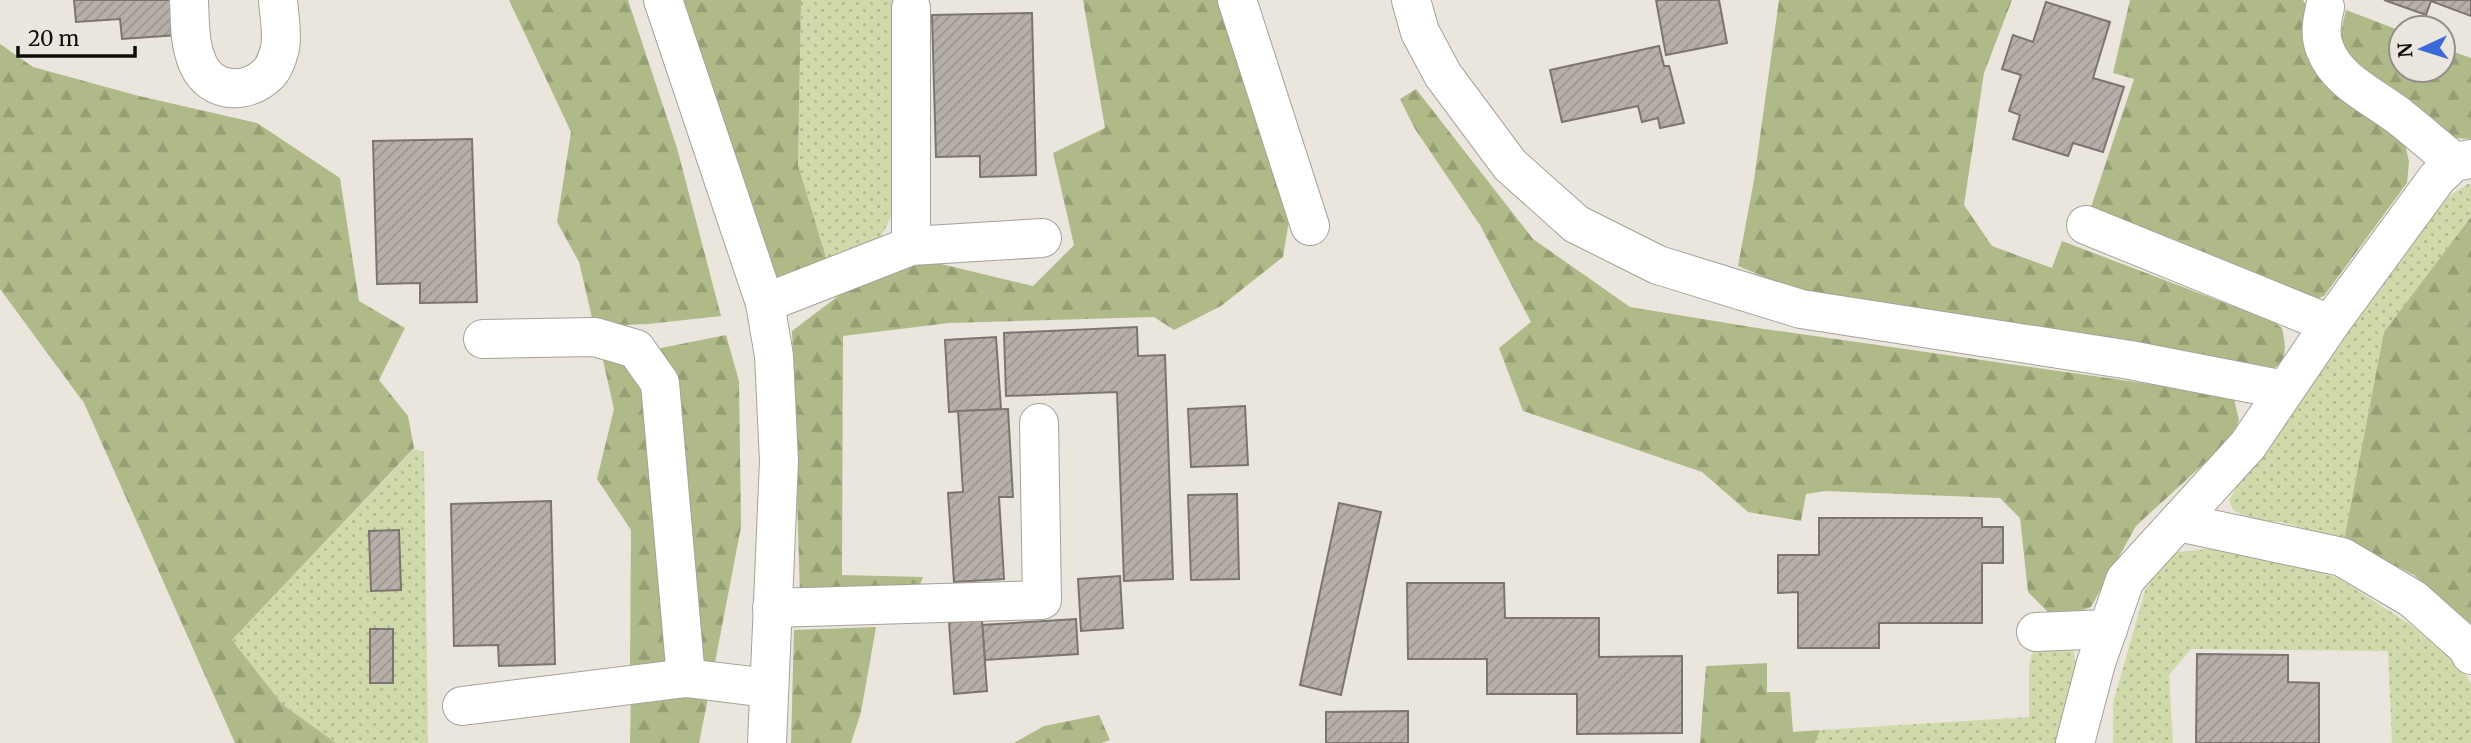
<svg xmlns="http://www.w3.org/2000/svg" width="2471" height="743" viewBox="0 0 2471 743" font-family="Merriweather,serif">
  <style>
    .grass { fill: url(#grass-dots) }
    .forest { fill: url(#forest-firs) }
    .building { fill: url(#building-hatch); stroke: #7c756f; stroke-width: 2 }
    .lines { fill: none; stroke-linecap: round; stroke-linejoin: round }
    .minor-casing { stroke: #a6a199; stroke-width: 40 }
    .minor { stroke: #fff; stroke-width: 38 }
  </style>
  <defs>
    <pattern id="grass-dots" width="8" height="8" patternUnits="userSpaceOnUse" patternTransform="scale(1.75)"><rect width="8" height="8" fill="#d0d9aa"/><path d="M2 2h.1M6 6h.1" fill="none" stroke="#b1b991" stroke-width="1.8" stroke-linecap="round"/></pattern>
    <pattern id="forest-firs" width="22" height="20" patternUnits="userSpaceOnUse" patternTransform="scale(1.75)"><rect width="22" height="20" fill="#b0b988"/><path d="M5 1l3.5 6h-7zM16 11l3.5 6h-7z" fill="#969e74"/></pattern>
    <pattern id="building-hatch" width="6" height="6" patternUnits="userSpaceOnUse" patternTransform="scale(1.75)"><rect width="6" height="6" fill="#b7afa9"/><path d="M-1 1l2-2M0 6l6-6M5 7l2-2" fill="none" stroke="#9c9590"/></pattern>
  </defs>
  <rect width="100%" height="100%" fill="#ebe6dd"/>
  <!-- grass -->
  <g class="grass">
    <polygon points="801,0 895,0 893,213 881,237 856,252 828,264 798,165"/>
    <polygon points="2468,184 2471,184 2471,217 2384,332 2344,540 2282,522 2251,520 2233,510 2229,500 2244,475 2349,325 2446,198"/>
    <polygon points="414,449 424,452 428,743 336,743 282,704 232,640"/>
    <polygon points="2238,546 2338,578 2411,625 2462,669 2471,684 2471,743 2392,743 2388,651 2191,649 2169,675 2173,743 2113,743 2113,703 2145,591 2168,553"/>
    <polygon points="2033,649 2073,649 2077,669 2065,743 1815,743 1820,730 2029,717 2029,666"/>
  </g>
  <!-- forest -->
  <g class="forest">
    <polygon points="509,0 628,0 677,148 721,316 648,324 594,326 579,262 557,222 571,132"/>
    <polygon points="674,0 801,0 798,165 828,264 782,280 769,274"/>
    <polygon points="1083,0 1225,0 1292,203 1283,257 1221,306 1174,330 1154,317 949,323 843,336 842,575 923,577 916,595 800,595 792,331 854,284 920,259 1033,286 1074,245 1053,153 1105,128"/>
    <path d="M1779,0H2012L1984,73L1964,205L1992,246L2052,268L2062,241L2272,321L2282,328C2286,348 2289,361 2269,371L1799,291L1738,266L1754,180Z"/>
    <polygon points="2130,0 2303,0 2309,11 2403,134 2409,162 2407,183 2324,296 2309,302 2089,213 2134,79 2113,73"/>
    <polygon points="2346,10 2401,31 2401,70 2443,70 2443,48 2471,58 2471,139 2456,138 2393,96 2351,65 2339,41"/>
    <polygon points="0,44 33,67 139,96 257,123 340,178 359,301 405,328 379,380 408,416 414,448 232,640 282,704 336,743 235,743 84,403 0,289"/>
    <polygon points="1416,89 1533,239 1630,307 1751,327 2220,394 2234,399 2239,420 2233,437 2136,526 2091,607 2055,619 2028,592 2020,518 2000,498 1825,491 1806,494 1801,521 1748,512 1702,472 1523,411 1499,348 1531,322 1480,225 1415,129 1400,99"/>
    <polygon points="2471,217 2471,624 2414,575 2344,540 2384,332"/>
    <polygon points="726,335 739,381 741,527 713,673 694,667 656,349"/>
    <polygon points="600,347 631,360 650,390 674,666 630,674 631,530 597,479 614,409"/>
    <polygon points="876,627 861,712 851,743 791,743 794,630"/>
    <polygon points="1767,663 1767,692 1790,692 1793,732 1820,730 1815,743 1700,743 1706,666"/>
    <polygon points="709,693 699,743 630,743 631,695"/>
    <polygon points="1099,715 1110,740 1101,743 1014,743 1044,726"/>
  </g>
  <!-- building -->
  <g class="building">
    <polygon points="74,0 175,0 178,35 122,39 120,19 76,22"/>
    <polygon points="1656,0 1719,0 1727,43 1666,55"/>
    <polygon points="2384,0 2471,0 2471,16 2431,1 2426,15"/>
    <polygon points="2046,2 2110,22 2093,78 2124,87 2103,152 2073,143 2068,156 2013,139 2020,115 2009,111 2021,75 2002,69 2013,35 2033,42"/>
    <polygon points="1032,13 1036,175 980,177 980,156 936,157 932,15"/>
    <polygon points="1659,46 1664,66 1669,66 1684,123 1660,128 1658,118 1642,122 1638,106 1562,122 1550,70"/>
    <polygon points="472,139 477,302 420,303 420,283 377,284 373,141"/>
    <polygon points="1137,327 1138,356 1165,355 1173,579 1124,581 1117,392 1006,396 1004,333"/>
    <polygon points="996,337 1001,409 949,412 945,340"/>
    <polygon points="1245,406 1248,465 1191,467 1188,409"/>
    <polygon points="1008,409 1013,497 999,497 1004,579 954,582 948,493 963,492 958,411"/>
    <polygon points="1237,494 1239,579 1191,580 1188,495"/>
    <polygon points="551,501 555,664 499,666 498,645 454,646 451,504"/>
    <polygon points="1339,503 1381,512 1341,695 1300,685"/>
    <polygon points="1819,518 1982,518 1982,527 2003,527 2003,563 1982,563 1982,623 1879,623 1879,648 1798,648 1798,592 1778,593 1778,555 1819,555"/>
    <polygon points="399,530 401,590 371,591 369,531"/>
    <polygon points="1120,576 1123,628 1081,631 1078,579"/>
    <polygon points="1407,583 1504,583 1505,618 1599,618 1599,657 1682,656 1682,733 1577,734 1577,694 1487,694 1487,659 1408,659"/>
    <polygon points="1076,619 1078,654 985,660 982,625"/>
    <polygon points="982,620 987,691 954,694 949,622"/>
    <rect x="370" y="629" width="23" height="54"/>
    <polygon points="2197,654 2288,655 2288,682 2319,683 2319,743 2196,743"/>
    <polygon points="1408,711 1408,743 1326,743 1326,712"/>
  </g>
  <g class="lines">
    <!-- minor casing -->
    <g class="minor-casing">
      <g id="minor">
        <path d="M189,0C190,21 189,44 198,64C211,94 248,95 269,73C274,68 278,56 280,48C283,34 279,15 278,0"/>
        <polyline points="663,0 765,303 774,356 779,461 767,743"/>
        <polyline points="1237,0 1310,226"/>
        <polyline points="1411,0 1420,32 1443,75 1510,165 1576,224 1658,265 1801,309 2130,360 2285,390"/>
        <path d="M2325,7C2322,21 2319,35 2325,49C2337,82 2375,97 2400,117C2419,132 2436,147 2454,162"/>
        <polyline points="911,8 911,246"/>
        <polyline points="2086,225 2330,324"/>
        <polyline points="765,303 911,246 1042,238"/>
        <polyline points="483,339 595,337 636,349 660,383 686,678"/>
        <polyline points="2178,522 2342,557 2413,599 2468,648 2471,655"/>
        <polyline points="772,608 1042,600 1039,423"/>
        <polyline points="2036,632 2108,629"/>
        <polyline points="462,706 686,678 768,688"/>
        <polyline points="2075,743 2096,663 2125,580 2248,445 2330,324 2437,178 2454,162 2471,159"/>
      </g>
    </g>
    <!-- minor -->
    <use href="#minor" class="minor"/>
  </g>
  <!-- north arrow -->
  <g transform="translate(2422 49) rotate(266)"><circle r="33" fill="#ebe6dd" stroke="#928f88" stroke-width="2"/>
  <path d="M0-5L12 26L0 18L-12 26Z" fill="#3c68d9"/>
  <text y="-10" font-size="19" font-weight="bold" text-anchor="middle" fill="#0d0c09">N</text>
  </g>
  <!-- scale -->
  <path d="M18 46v10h117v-10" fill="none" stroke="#0d0c09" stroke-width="3.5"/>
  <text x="28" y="46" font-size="21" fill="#0d0c09" stroke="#ebe6dd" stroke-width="5" paint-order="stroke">20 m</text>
</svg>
